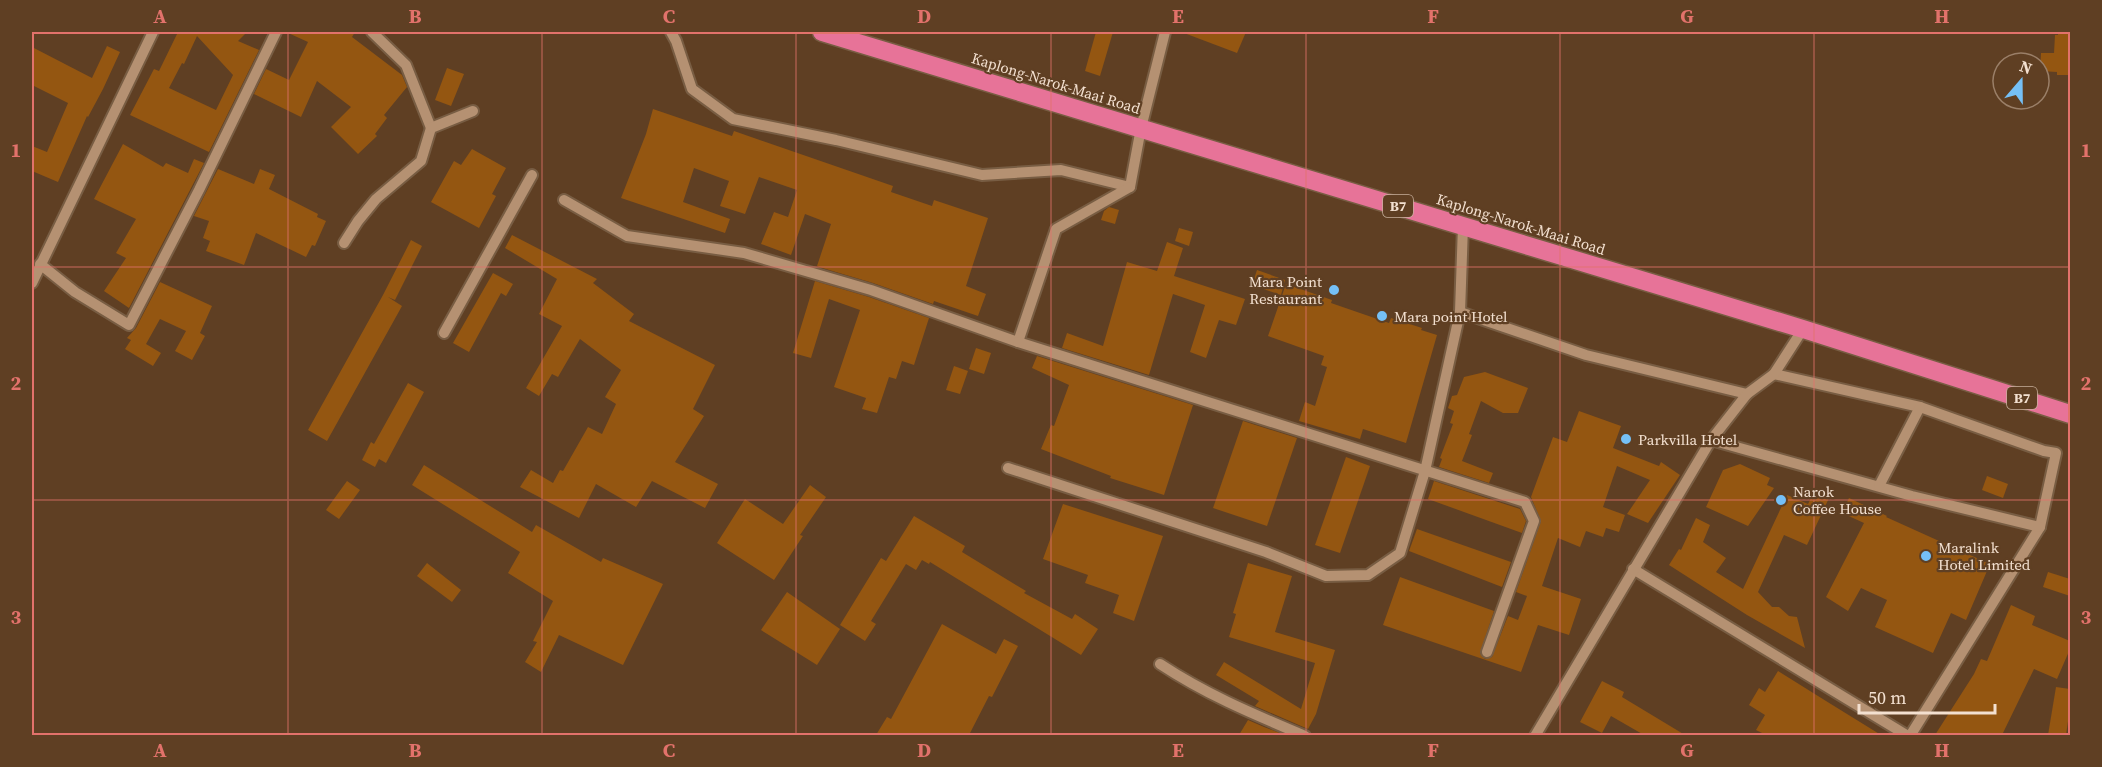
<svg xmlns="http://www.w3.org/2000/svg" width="2102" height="767" viewBox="0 0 2102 767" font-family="'Source Serif 4',serif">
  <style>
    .building { fill: #945611; fill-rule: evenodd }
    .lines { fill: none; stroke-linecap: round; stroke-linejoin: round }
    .minor-casing { stroke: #785d43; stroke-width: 14 }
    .highway-casing { stroke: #785d43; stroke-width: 21 }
    .minor { stroke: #b59172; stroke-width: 10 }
    .highway { stroke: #e77398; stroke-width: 18 }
    .grid { fill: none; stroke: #e2726b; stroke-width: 1.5; stroke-opacity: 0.55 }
    .poi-dot { fill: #75c0f6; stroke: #5f3f23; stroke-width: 2 }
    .labels { text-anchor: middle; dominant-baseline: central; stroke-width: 4.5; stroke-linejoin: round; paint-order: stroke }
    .shield { fill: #5f3f23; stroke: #c7b09c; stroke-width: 1.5 }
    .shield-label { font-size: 14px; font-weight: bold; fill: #f3e0d0 }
    .street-label { font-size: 15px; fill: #f3e0d0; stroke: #5f3f23 }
    .poi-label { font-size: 15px; fill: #f3e0d0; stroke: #5f3f23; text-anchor: start }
    .neatline { fill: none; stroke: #e2726b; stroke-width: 2 }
    .grid-label { font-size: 20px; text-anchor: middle; font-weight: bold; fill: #e2726b }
  </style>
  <rect width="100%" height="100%" fill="#5f3f23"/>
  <!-- building -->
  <g class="building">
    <path d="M178,32H247L238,41L259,50L209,152L130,115L154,69L159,71ZM197,36L233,75L216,110L169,88L182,63L184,64Z"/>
    <polygon points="286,32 355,32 352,37 402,75 407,87 384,115 387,118 375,134 377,136 358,154 331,127 351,107 317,81 301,117 254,94 266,69 289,80 308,42"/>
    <polygon points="1096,32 1113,32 1100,76 1085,71"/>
    <polygon points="2058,32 2070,32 2070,75 2057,75 2057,72 2040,71 2041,53 2054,53 2055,35 2058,35"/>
    <polygon points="1184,33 1184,32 1246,32 1237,53"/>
    <polygon points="107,46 120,52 103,89 88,117 87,116 58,182 32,171 32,146 47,152 68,103 32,85 32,47 92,78"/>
    <polygon points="447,68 464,74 451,106 435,100"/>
    <polygon points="653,109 732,136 734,131 893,186 891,192 932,206 934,200 988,218 966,286 986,294 978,316 934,301 933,304 873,283 819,267 817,266 831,224 805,214 791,255 761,244 774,212 788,217 797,190 759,177 745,214 720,206 729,181 694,168 683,202 730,219 725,233 621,198 646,134"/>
    <polygon points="123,144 163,167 166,163 188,173 194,159 204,163 129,308 104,291 126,258 116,253 136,219 94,199"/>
    <polygon points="472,149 506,168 492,194 496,196 479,228 431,202 454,161 461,165"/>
    <polygon points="218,169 254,184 260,169 275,175 269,189 318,214 317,217 326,221 315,246 312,245 306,257 256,233 244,265 206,251 210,241 203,238 209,221 194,216"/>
    <polygon points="1109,207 1119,210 1115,224 1101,220 1104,211"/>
    <polygon points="1179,228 1193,232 1189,246 1175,241"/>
    <polygon points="512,235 597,279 593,283 634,314 629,321 715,365 693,409 704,416 675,462 718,484 705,508 652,481 636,507 596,484 579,518 520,487 531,470 553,483 560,470 563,471 588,427 602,434 616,404 605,397 621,370 580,339 558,377 552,374 539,396 526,388 562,326 539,314 557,279 505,248"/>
    <polygon points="411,240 422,246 395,300 388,297 402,306 327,441 308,430 383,295"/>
    <polygon points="1167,242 1183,248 1174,276 1245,299 1236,325 1219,320 1206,358 1190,352 1205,305 1173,294 1149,375 1062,348 1067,333 1103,346 1127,262 1157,271"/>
    <polygon points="1257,270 1285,280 1281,295 1252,285"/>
    <polygon points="493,273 513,284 506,296 501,293 469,352 453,343"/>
    <polygon points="815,281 869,297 929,318 914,365 902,361 896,379 889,377 877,413 862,409 866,398 834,387 860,310 829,299 811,358 793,353"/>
    <polygon points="160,282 212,306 200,333 205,336 192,360 175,351 186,331 160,319 146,344 161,353 153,366 125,349 131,340 127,338 136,328"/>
    <polygon points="1286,284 1332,300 1331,303 1389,323 1391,318 1422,328 1421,330 1437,335 1406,443 1363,429 1360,439 1299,421 1305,402 1315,406 1327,367 1321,365 1324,356 1268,336"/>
    <polygon points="976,348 991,353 984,374 969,369"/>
    <polygon points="1037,356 1193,405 1164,495 1110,478 1111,476 1041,449 1051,425 1054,426 1069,385 1032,368"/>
    <polygon points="954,366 968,371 960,394 946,390"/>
    <polygon points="1485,372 1528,388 1518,413 1503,413 1481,401 1469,434 1472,435 1462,461 1493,473 1489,483 1439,467 1442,459 1440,458 1453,424 1450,423 1454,411 1448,408 1452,396 1457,395 1464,377"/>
    <polygon points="408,383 424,392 386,463 379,459 375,467 362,460 371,442 374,444"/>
    <polygon points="1579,411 1621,426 1613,448 1659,466 1661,462 1680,475 1648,523 1627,514 1650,480 1617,466 1603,507 1625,515 1619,532 1606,528 1603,537 1586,531 1580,547 1558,538 1542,586 1581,599 1569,635 1538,625 1521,672 1383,625 1400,577 1494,611 1480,653 1485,659 1492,657 1508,616 1518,620 1527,596 1516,592 1541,521 1531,497 1553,437 1567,442"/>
    <polygon points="1243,421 1297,438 1267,526 1213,508"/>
    <polygon points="1346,457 1370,466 1340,553 1315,545"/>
    <polygon points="1740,464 1770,478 1767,485 1774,488 1748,526 1706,507 1723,470"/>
    <polygon points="424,465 532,532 536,525 601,562 603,558 663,584 623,665 559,635 541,672 525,662 537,642 533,641 553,601 508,573 520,552 412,485"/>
    <polygon points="1987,476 2008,484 2003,498 1982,490"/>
    <polygon points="347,481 360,490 339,519 326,510"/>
    <polygon points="1434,481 1520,509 1526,521 1522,533 1428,499"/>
    <polygon points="810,485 826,497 800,535 803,536 774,580 717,543 745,499 783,524"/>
    <polygon points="1814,492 1829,498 1807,545 1784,535 1758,592 1772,607 1779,607 1789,616 1797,617 1805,648 1747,615 1669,565 1679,549 1681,550 1696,518 1710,525 1703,542 1726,558 1716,572 1743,589 1787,495 1808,504"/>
    <polygon points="1849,498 1887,516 1886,517 1990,564 1966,620 1951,613 1933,653 1875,627 1887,600 1861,588 1848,611 1826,597 1864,523 1842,513"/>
    <polygon points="1063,504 1163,536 1134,621 1113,613 1119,595 1085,583 1088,575 1043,559"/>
    <polygon points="914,516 965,546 962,552 1026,591 1024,593 1072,619 1075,614 1098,629 1081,655 930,562 929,564 922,560 916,570 906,564 871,621 876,624 865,641 840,625 881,558 886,561"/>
    <polygon points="1417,529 1511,562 1502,587 1409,551"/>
    <polygon points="427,563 461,590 452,602 417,576"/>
    <polygon points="1248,563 1292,576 1275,632 1335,650 1316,714 1308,729 1255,706 1259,701 1216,675 1224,662 1301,709 1315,663 1229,637 1236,614 1233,613"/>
    <polygon points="2048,572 2070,579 2070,596 2043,587"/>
    <polygon points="787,592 840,629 817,665 761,630"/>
    <polygon points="2011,605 2035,616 2032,625 2070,641 2070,649 2057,679 2034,669 2002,735 1935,735 1974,674 1981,659 1987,661"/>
    <polygon points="942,624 996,654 1004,639 1018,646 992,697 989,696 969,735 876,735 887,717 891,719"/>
    <polygon points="1778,671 1826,701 1881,735 1766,735 1756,730 1765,715 1749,705 1759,688 1765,692"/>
    <polygon points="1602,681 1624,692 1622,697 1685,735 1644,735 1611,716 1602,733 1580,722"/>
    <polygon points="2056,687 2070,689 2070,708 2066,735 2048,735"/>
    <polygon points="1248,720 1264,727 1285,735 1239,735"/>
  </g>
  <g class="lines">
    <!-- minor casing -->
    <g class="minor-casing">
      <g id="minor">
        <polyline points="372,32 406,65 431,128"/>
        <polyline points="671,32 676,41 692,89 733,119 836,140 982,175 1061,170 1130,187 1141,128 1165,32"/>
        <polyline points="564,200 627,236 744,253 871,290 1018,342 1056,229 1130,187"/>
        <polyline points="344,243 358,221 376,199 421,161 431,128 473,111"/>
        <polyline points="40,264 75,292 129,325 199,190 276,32"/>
        <polyline points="32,283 153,32"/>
        <polyline points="1460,312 1586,355 1747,394"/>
        <polyline points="444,333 532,175"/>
        <polyline points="1018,342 1525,502 1534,521 1487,652"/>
        <polyline points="1774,374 1920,407 2044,451 2056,453 2040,527 1910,736"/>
        <polyline points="1711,440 1912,496 2040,527"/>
        <polyline points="1008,468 1266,552 1326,576 1368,575 1400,553 1425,471 1460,312 1463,226"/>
        <polyline points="1879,486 1920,407"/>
        <polyline points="1633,569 1908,736"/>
        <path d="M1160,664C1207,695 1253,714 1305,736"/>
        <polyline points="1535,736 1711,440 1747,394 1774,374 1803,329"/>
      </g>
    </g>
    <!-- highway casing -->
    <g class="highway-casing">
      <polyline id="highway" points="822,32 1803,329 2070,414"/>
    </g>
    <!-- minor -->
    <use href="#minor" class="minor"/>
    <!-- highway -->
    <use href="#highway" class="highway"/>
  </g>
  <!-- grid -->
  <path class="grid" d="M288,32V736M542,32V736M796,32V736M1051,32V736M1306,32V736M1560,32V736M1814,32V736M32,267H2070M32,500H2070"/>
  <!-- markers -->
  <g class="poi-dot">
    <circle cx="1334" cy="290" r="6"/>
    <circle cx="1382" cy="316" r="6"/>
    <circle cx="1626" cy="439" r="6"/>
    <circle cx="1781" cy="500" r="6"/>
    <circle cx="1926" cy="556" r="6"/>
  </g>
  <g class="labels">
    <!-- shield labels -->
    <g class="shield">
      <rect x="1383" y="195" width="30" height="22" rx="4.5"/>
      <rect x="2007" y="387" width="30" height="22" rx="4.5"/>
    </g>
    <g class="shield-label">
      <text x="1398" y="206">B7</text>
      <text x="2022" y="398">B7</text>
    </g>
    <!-- street labels -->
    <g class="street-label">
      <text transform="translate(1056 83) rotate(17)">Kaplong-Narok-Maai Road</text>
      <text transform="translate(1521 224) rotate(17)">Kaplong-Narok-Maai Road</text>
    </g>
    <!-- poi labels -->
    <g class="poi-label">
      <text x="1322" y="281" text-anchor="end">Mara Point<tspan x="1322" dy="17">Restaurant</tspan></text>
      <text x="1394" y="316">Mara point Hotel</text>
      <text x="1638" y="439">Parkvilla Hotel</text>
      <text x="1793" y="491">Narok<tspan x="1793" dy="17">Coffee House</tspan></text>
      <text x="1938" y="547">Maralink<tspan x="1938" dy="17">Hotel Limited</tspan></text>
    </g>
  </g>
  <!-- border -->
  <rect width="2102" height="767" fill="none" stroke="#5f3f23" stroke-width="66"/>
  <!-- north arrow -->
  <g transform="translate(2021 81) rotate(20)"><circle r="28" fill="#5f3f23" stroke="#9a7f68" stroke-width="1.5"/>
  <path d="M0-4.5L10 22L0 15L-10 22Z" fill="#75c0f6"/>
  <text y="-9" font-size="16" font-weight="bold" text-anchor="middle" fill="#f3e0d0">N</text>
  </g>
  <!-- scale -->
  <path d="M1859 704v9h136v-9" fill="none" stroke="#f3e0d0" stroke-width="3"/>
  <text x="1868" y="704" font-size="18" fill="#f3e0d0" stroke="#5f3f23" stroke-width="4.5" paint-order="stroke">50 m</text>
  <rect x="33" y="33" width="2036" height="701" class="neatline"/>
  <g class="grid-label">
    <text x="160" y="23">A</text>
    <text x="415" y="23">B</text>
    <text x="669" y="23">C</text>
    <text x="924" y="23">D</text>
    <text x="1178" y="23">E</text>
    <text x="1433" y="23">F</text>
    <text x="1687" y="23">G</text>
    <text x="1942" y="23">H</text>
    <text x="16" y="157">1</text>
    <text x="2086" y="157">1</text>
    <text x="16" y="390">2</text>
    <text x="2086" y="390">2</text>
    <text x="16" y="624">3</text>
    <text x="2086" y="624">3</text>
    <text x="160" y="757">A</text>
    <text x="415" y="757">B</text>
    <text x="669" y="757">C</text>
    <text x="924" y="757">D</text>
    <text x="1178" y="757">E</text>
    <text x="1433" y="757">F</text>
    <text x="1687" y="757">G</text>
    <text x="1942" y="757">H</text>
  </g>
</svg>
